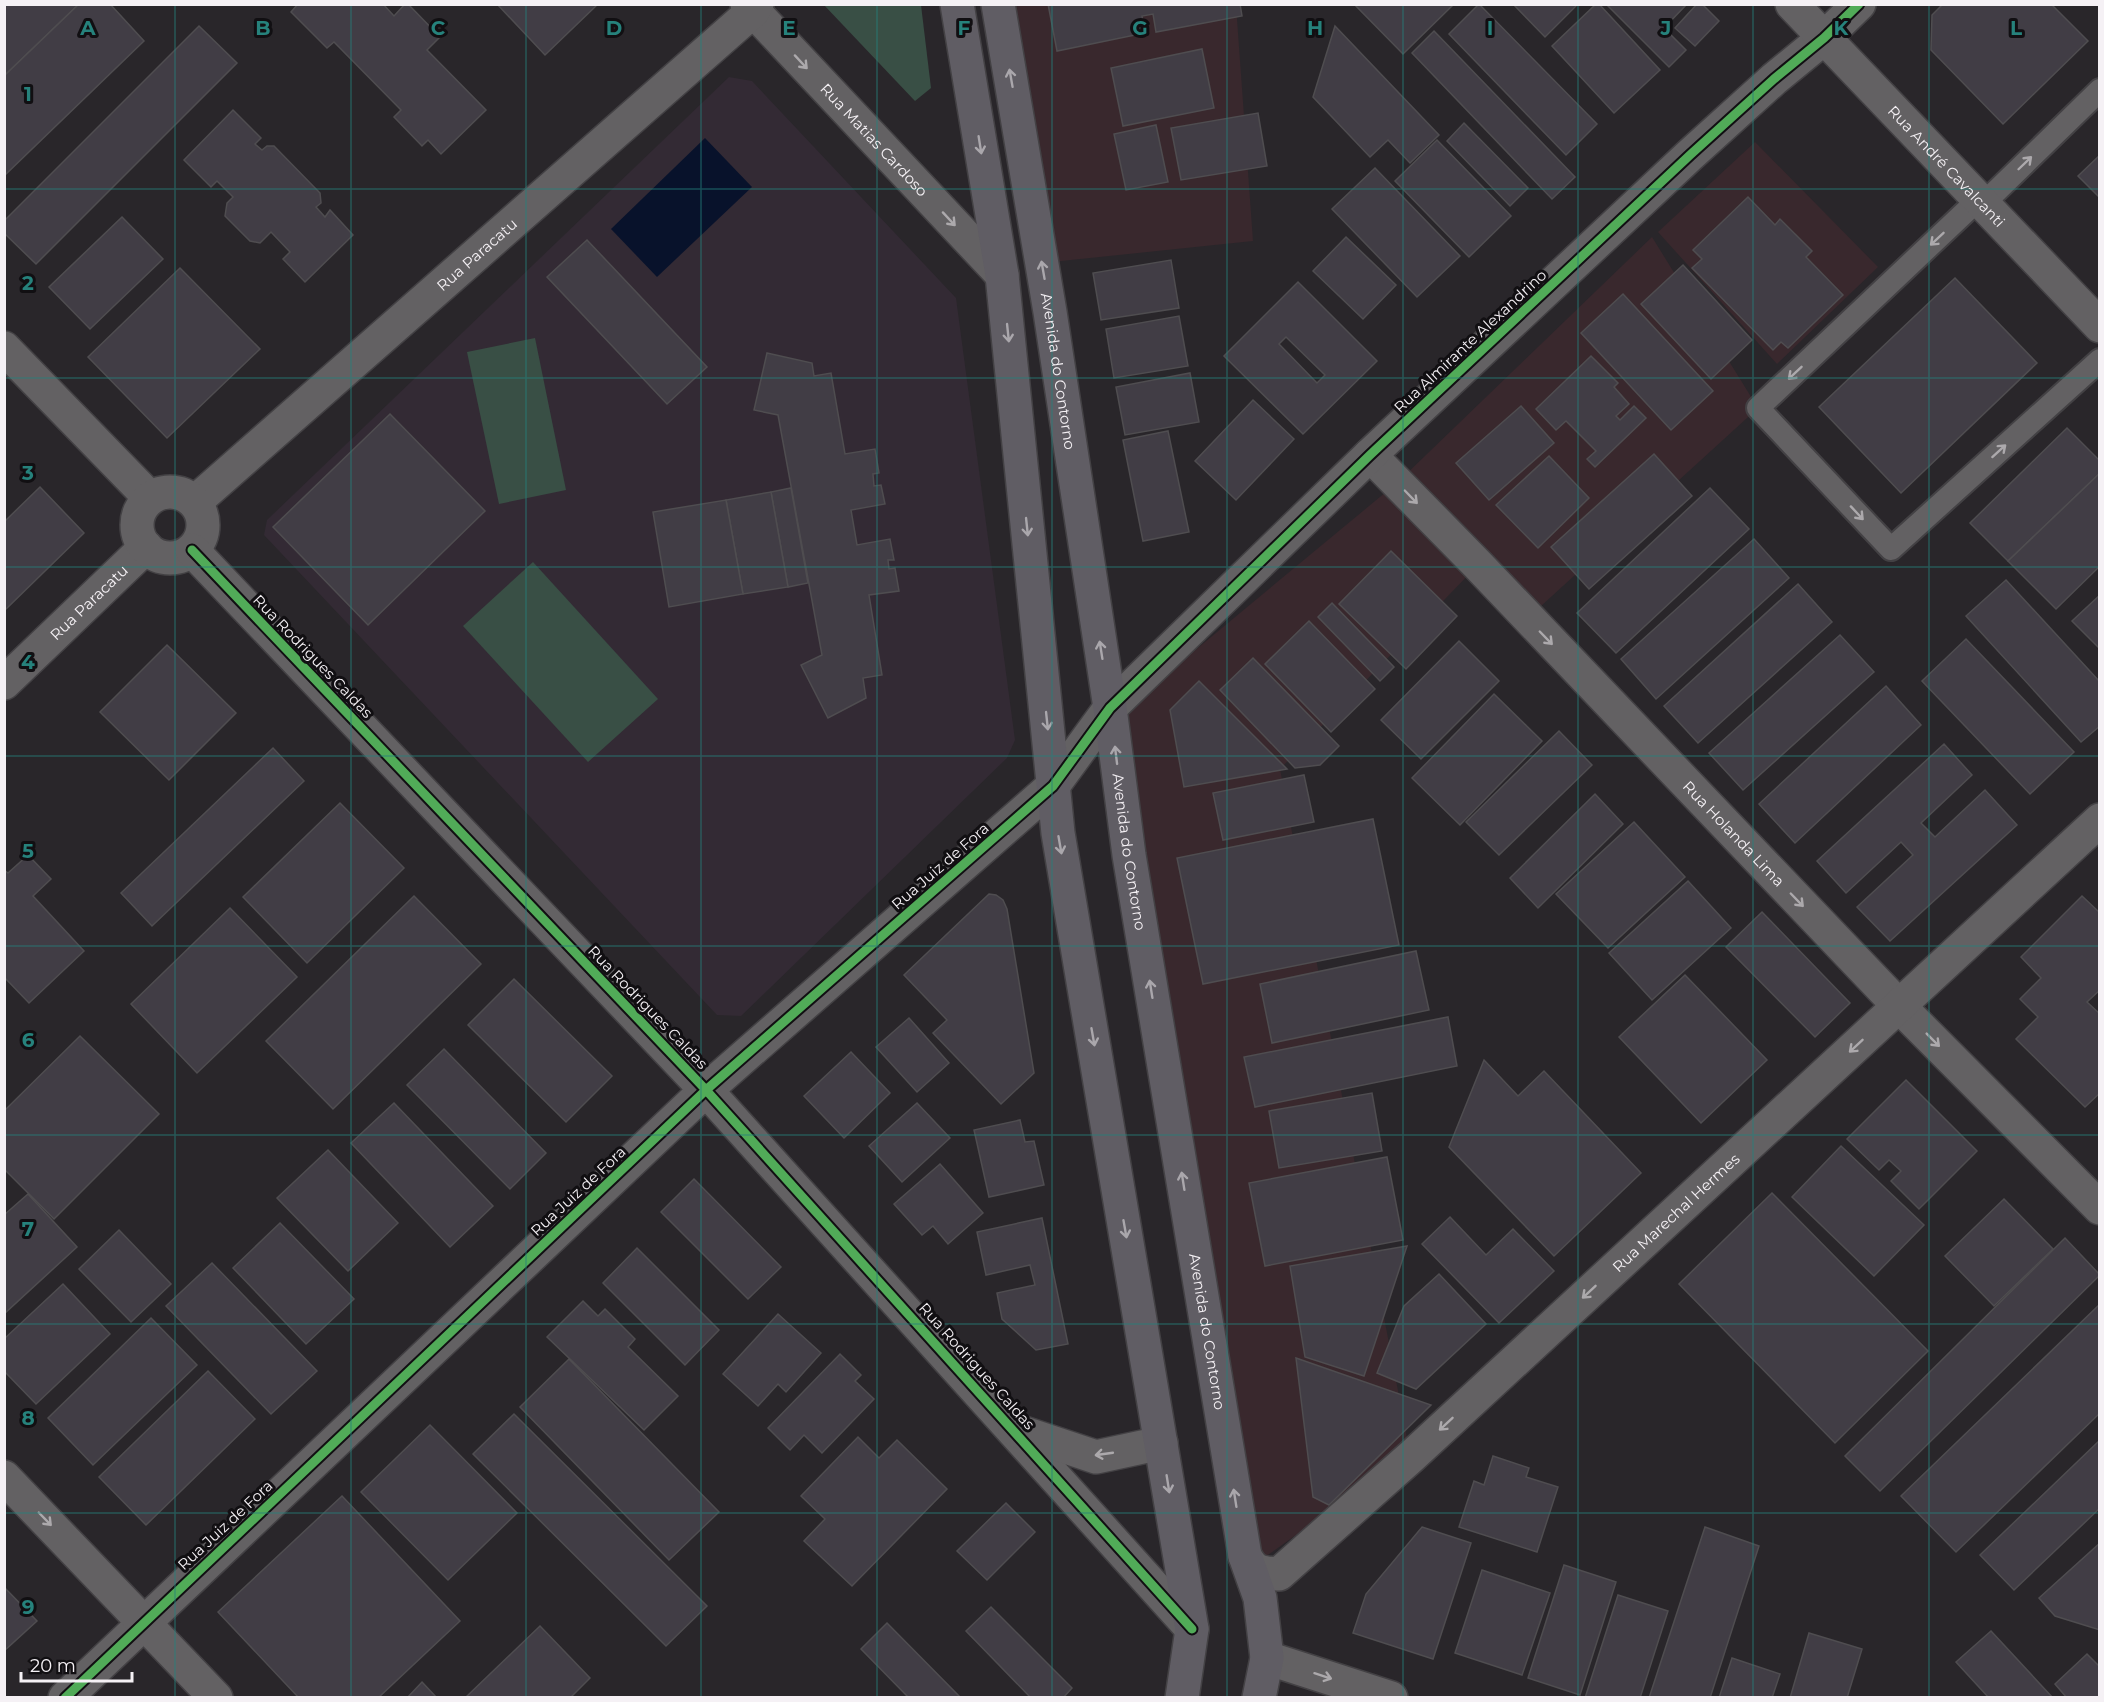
<svg xmlns="http://www.w3.org/2000/svg" width="2104" height="1702" viewBox="0 0 2104 1702" font-family="Montserrat,sans-serif">
  <style>
    .commercial { fill: #39282d }
    .built { fill: #332a34 }
    .green { fill: #394f45 }
    .water { fill: #08122b }
    .building { fill: #413d45; stroke: #4f4d50; stroke-width: 1.5; fill-rule: evenodd }
    .lines { fill: none; stroke-linecap: round; stroke-linejoin: round }
    .service-casing { stroke: #434144; stroke-width: 26 }
    .minor-casing { stroke: #434144; stroke-width: 36 }
    .tertiary-casing { stroke: #434144; stroke-width: 36 }
    .primary-casing { stroke: #434144; stroke-width: 36 }
    .service { stroke: #636163; stroke-width: 22 }
    .minor { stroke: #636163; stroke-width: 33 }
    .tertiary { stroke: #636163; stroke-width: 33 }
    .primary { stroke: #605d64; stroke-width: 33 }
    .cycleway-casing { stroke: #110f12; stroke-width: 13 }
    .cycleway { stroke: #51ab58; stroke-width: 9 }
    .oneway { stroke: #aca9ac }
    .oneway2 { stroke: #aaa7ac }
    .grid { fill: none; stroke: #26827c; stroke-width: 1.5; stroke-opacity: 0.55 }
    .labels { text-anchor: middle; dominant-baseline: central; stroke-width: 6; stroke-linejoin: round; paint-order: stroke }
    .street-label { font-size: 15px; fill: #f5f1f5; stroke: #110f12 }
    .grid-label { font-size: 20px; text-anchor: middle; font-weight: bold; fill: #26827c; stroke: #110f12; stroke-width: 6; stroke-linejoin: round; paint-order: stroke }
  </style>
  <rect width="100%" height="100%" fill="#29262a"/>
  <!-- commercial -->
  <g class="commercial">
    <polygon points="1001,5 1236,5 1253,241 1042,263"/>
    <polygon points="1755,142 1878,267 1777,364 1658,232"/>
    <polygon points="1652,237 1758,408 1529,617 1479,564 1280,769 1410,1454 1251,1567 1123,710 1398,482"/>
  </g>
  <!-- built -->
  <polygon class="built" points="729,77 752,81 956,298 1015,740 1007,758 741,1016 717,1015 264,535 267,520"/>
  <!-- green -->
  <g class="green">
    <polygon points="824,5 921,5 931,88 915,101"/>
    <polygon points="535,338 566,490 499,504 467,352"/>
    <polygon points="533,562 658,699 588,762 463,626"/>
  </g>
  <!-- water -->
  <polygon class="water" points="705,138 752,187 657,277 611,229"/>
  <!-- building -->
  <g class="building">
    <polygon points="4,4 79,4 4,76"/>
    <polygon points="79,4 110,4 144,41 4,176 4,76"/>
    <polygon points="298,4 383,4 394,16 405,4 408,4 440,37 427,50 486,110 441,154 428,140 422,146 394,117 401,110 334,42 327,48 291,12"/>
    <polygon points="497,4 598,4 545,55"/>
    <polygon points="1048,4 1240,4 1242,16 1156,32 1153,14 1142,16 1145,33 1057,51"/>
    <polygon points="1354,4 1454,4 1403,54"/>
    <polygon points="1479,4 1597,124 1566,155 1449,34"/>
    <polygon points="1513,4 1577,4 1577,5 1545,37"/>
    <polygon points="1596,4 1599,4 1660,70 1614,113 1552,46"/>
    <polygon points="1606,4 1687,4 1664,28 1686,50 1669,67"/>
    <polygon points="1697,4 1702,4 1719,21 1695,46 1675,28"/>
    <polygon points="1943,4 2051,4 2088,41 2003,124 1931,50 1932,15"/>
    <polygon points="199,26 237,63 36,264 4,233 4,221"/>
    <polygon points="1335,26 1439,135 1410,163 1388,140 1370,157 1313,97"/>
    <polygon points="1434,31 1575,177 1552,199 1412,53"/>
    <polygon points="1202,49 1214,108 1123,126 1111,68"/>
    <polygon points="233,110 261,138 255,144 262,150 267,146 274,146 320,193 321,203 316,207 325,217 330,210 353,235 305,282 283,259 290,252 271,232 260,243 250,241 225,216 227,203 233,197 217,181 211,187 184,160"/>
    <polygon points="1258,113 1267,166 1181,180 1171,128"/>
    <polygon points="1464,123 1528,188 1510,206 1447,141"/>
    <polygon points="1156,125 1168,182 1126,190 1114,134"/>
    <polygon points="1437,140 1511,216 1469,257 1395,181"/>
    <polygon points="2100,155 2100,198 2078,176"/>
    <polygon points="1375,168 1460,256 1417,297 1332,209"/>
    <polygon points="1748,197 1775,225 1780,219 1812,251 1806,257 1843,295 1788,348 1781,342 1773,350 1692,268 1702,259 1693,250"/>
    <polygon points="122,217 163,259 90,329 49,287"/>
    <polygon points="1346,237 1396,285 1363,319 1313,271"/>
    <polygon points="587,240 707,367 667,404 547,277"/>
    <polygon points="1171,260 1179,308 1101,320 1093,273"/>
    <polygon points="1683,265 1752,340 1711,379 1641,304"/>
    <polygon points="180,268 260,349 167,438 88,357"/>
    <polygon points="1955,278 2037,363 1901,493 1819,407"/>
    <path d="M1298,282L1377,361L1303,434L1224,356ZM1286,337L1325,375L1317,383L1279,344Z"/>
    <polygon points="1623,294 1713,391 1671,430 1581,333"/>
    <polygon points="1179,316 1188,366 1114,378 1106,329"/>
    <polygon points="767,353 812,363 814,376 831,373 845,454 875,449 879,473 873,474 874,486 881,485 885,504 851,510 857,545 890,539 894,560 888,560 889,569 895,568 899,591 869,595 882,675 863,678 866,698 828,718 801,665 822,655 778,415 754,410"/>
    <polygon points="1591,356 1618,383 1614,387 1629,404 1616,416 1620,420 1634,406 1646,418 1595,467 1587,459 1596,451 1566,421 1556,430 1536,409"/>
    <polygon points="1190,373 1199,422 1125,435 1116,387"/>
    <polygon points="1253,400 1294,439 1236,500 1195,461"/>
    <polygon points="1521,406 1554,443 1489,500 1456,463"/>
    <polygon points="390,414 485,511 368,625 273,527"/>
    <polygon points="2067,428 2100,461 2100,473 2008,561 1970,523"/>
    <polygon points="1168,431 1189,532 1143,541 1123,440"/>
    <polygon points="1654,454 1692,496 1589,589 1551,547"/>
    <polygon points="1549,456 1589,498 1538,548 1496,505"/>
    <polygon points="2100,473 2100,566 2056,609 2008,561"/>
    <polygon points="40,487 84,533 4,611 4,522"/>
    <polygon points="791,488 808,583 788,587 771,492"/>
    <polygon points="1710,488 1749,529 1616,653 1577,613"/>
    <polygon points="771,492 788,587 743,594 726,500"/>
    <polygon points="726,500 743,594 669,607 653,512"/>
    <polygon points="1754,539 1789,578 1656,699 1621,659"/>
    <polygon points="1391,551 1457,616 1406,669 1339,604"/>
    <polygon points="2006,580 2100,682 2100,726 2081,742 1966,616"/>
    <polygon points="1798,584 1832,622 1698,743 1664,706"/>
    <polygon points="2100,595 2100,649 2072,621"/>
    <polygon points="1332,603 1394,667 1380,681 1318,617"/>
    <polygon points="1309,621 1375,689 1331,732 1265,664"/>
    <polygon points="1840,635 1874,672 1743,790 1709,753"/>
    <polygon points="1966,639 2074,752 2030,794 1922,681"/>
    <polygon points="1459,641 1499,681 1421,759 1381,720"/>
    <polygon points="167,645 236,713 169,780 100,712"/>
    <polygon points="1253,658 1339,746 1320,765 1295,768 1220,690"/>
    <polygon points="1199,681 1287,769 1184,787 1170,710"/>
    <polygon points="1886,686 1921,725 1795,843 1759,804"/>
    <polygon points="1494,694 1542,741 1460,825 1412,778"/>
    <polygon points="1559,731 1592,765 1499,855 1466,822"/>
    <polygon points="1944,744 1972,775 1921,823 1935,837 1985,790 2017,825 1890,941 1857,907 1913,855 1901,842 1846,893 1817,861"/>
    <polygon points="273,748 304,781 152,926 121,893"/>
    <polygon points="1304,775 1314,822 1223,840 1213,793"/>
    <polygon points="1595,794 1623,824 1538,908 1510,878"/>
    <polygon points="340,803 404,868 307,963 243,897"/>
    <polygon points="1373,819 1399,945 1203,984 1177,858"/>
    <polygon points="1634,822 1685,877 1608,948 1556,894"/>
    <polygon points="28,855 51,879 33,896 84,951 29,1003 4,977 4,870 8,873"/>
    <polygon points="1688,881 1731,928 1652,1000 1609,953"/>
    <polygon points="989,894 996,895 1003,900 1007,909 1034,1073 1001,1104 933,1033 947,1020 904,975"/>
    <polygon points="414,896 481,964 333,1109 266,1041"/>
    <polygon points="2082,896 2100,913 2100,990 2087,1002 2100,1014 2100,1093 2085,1107 2016,1039 2038,1017 2020,999 2041,978 2021,957"/>
    <polygon points="230,908 297,977 197,1073 131,1004"/>
    <polygon points="1762,912 1850,1003 1815,1037 1726,947"/>
    <polygon points="1416,951 1429,1010 1272,1043 1260,984"/>
    <polygon points="1685,975 1767,1060 1701,1123 1619,1037"/>
    <polygon points="514,979 612,1076 566,1122 468,1025"/>
    <polygon points="1448,1017 1457,1066 1255,1107 1244,1057"/>
    <polygon points="909,1018 949,1063 917,1092 876,1047"/>
    <polygon points="80,1036 159,1114 54,1219 4,1169 4,1111"/>
    <polygon points="444,1049 546,1153 510,1189 407,1085"/>
    <polygon points="851,1052 890,1093 844,1138 804,1096"/>
    <polygon points="1484,1060 1518,1096 1544,1071 1641,1173 1554,1256 1449,1147"/>
    <polygon points="1906,1080 1977,1151 1919,1209 1891,1181 1901,1171 1889,1160 1879,1170 1847,1139"/>
    <polygon points="1372,1093 1382,1151 1279,1168 1269,1111"/>
    <polygon points="394,1103 493,1206 450,1247 351,1143"/>
    <polygon points="917,1103 950,1138 902,1182 869,1146"/>
    <polygon points="1020,1120 1025,1142 1034,1141 1044,1185 989,1197 974,1130"/>
    <polygon points="1841,1146 1924,1225 1874,1276 1792,1197"/>
    <polygon points="328,1150 398,1223 348,1271 277,1198"/>
    <polygon points="1387,1157 1403,1240 1265,1266 1249,1183"/>
    <polygon points="940,1164 983,1213 948,1244 933,1226 922,1235 894,1204"/>
    <polygon points="694,1179 781,1267 748,1299 661,1212"/>
    <polygon points="1772,1193 1928,1351 1835,1443 1679,1284"/>
    <polygon points="28,1194 77,1247 4,1314 4,1215"/>
    <polygon points="2004,1199 2053,1249 1994,1306 1945,1256"/>
    <polygon points="1450,1217 1486,1255 1513,1229 1554,1271 1499,1323 1422,1244"/>
    <polygon points="1042,1218 1068,1344 1036,1350 1002,1319 997,1293 1035,1285 1030,1265 986,1275 977,1232"/>
    <polygon points="280,1223 354,1299 306,1344 233,1268"/>
    <polygon points="119,1230 171,1284 131,1322 79,1269"/>
    <polygon points="2065,1238 2100,1275 1880,1491 1845,1456"/>
    <polygon points="1407,1246 1364,1376 1305,1357 1290,1266"/>
    <polygon points="637,1248 719,1330 685,1365 603,1283"/>
    <polygon points="212,1263 317,1371 271,1414 166,1306"/>
    <polygon points="1439,1274 1486,1324 1416,1389 1377,1373 1404,1306"/>
    <polygon points="63,1284 110,1334 36,1404 4,1371 4,1339"/>
    <polygon points="583,1301 598,1316 605,1309 635,1339 628,1347 678,1396 644,1430 547,1337"/>
    <polygon points="2100,1304 2100,1413 1956,1552 1901,1496"/>
    <polygon points="778,1314 821,1353 786,1392 778,1384 758,1406 723,1374"/>
    <polygon points="151,1318 197,1365 93,1465 48,1418"/>
    <polygon points="840,1354 861,1375 855,1381 874,1399 822,1453 804,1435 790,1450 768,1428"/>
    <polygon points="1296,1358 1431,1405 1329,1505 1313,1497"/>
    <polygon points="569,1359 719,1512 669,1560 520,1407"/>
    <polygon points="208,1371 255,1419 146,1525 99,1477"/>
    <polygon points="514,1414 707,1606 666,1646 473,1454"/>
    <polygon points="430,1425 517,1513 448,1580 361,1492"/>
    <polygon points="858,1437 879,1458 897,1440 947,1489 852,1586 804,1541 825,1519 801,1496"/>
    <polygon points="2100,1440 2100,1508 2014,1590 1980,1555"/>
    <polygon points="1493,1456 1529,1468 1526,1477 1558,1487 1537,1552 1459,1527 1474,1481 1484,1485"/>
    <polygon points="342,1496 460,1621 378,1698 299,1698 218,1612"/>
    <polygon points="1006,1503 1035,1532 987,1580 957,1551"/>
    <polygon points="1422,1527 1471,1543 1433,1659 1353,1633 1366,1594"/>
    <polygon points="1705,1527 1759,1546 1710,1698 1649,1698"/>
    <polygon points="2100,1543 2100,1630 2055,1616 2039,1598"/>
    <polygon points="1564,1565 1616,1582 1580,1695 1528,1678"/>
    <polygon points="1482,1570 1550,1593 1522,1675 1455,1653"/>
    <polygon points="4,1587 37,1621 4,1651"/>
    <polygon points="1618,1595 1668,1611 1640,1698 1585,1698"/>
    <polygon points="991,1607 1072,1688 1063,1698 1031,1698 966,1631"/>
    <polygon points="887,1623 961,1698 909,1698 861,1649"/>
    <polygon points="540,1626 590,1678 570,1698 465,1698"/>
    <polygon points="1991,1631 2053,1698 1989,1698 1956,1662"/>
    <polygon points="1809,1633 1862,1649 1847,1698 1790,1698"/>
    <polygon points="2087,1654 2100,1667 2100,1698 2067,1698 2055,1684"/>
    <polygon points="1732,1658 1780,1674 1772,1698 1719,1698"/>
    <polygon points="422,1682 437,1698 407,1698"/>
  </g>
  <g class="lines">
    <!-- service casing -->
    <g class="service-casing">
      <g id="service">
        <polyline points="1979,199 1758,408 1891,549 2100,360"/>
        <polyline points="1983,204 2100,90"/>
      </g>
    </g>
    <!-- minor casing -->
    <g class="minor-casing">
      <g id="minor">
        <path id="s1" d="M747,4L1002,275"/>
        <path id="s2" d="M1370,455L1478,565L1899,1006L2100,1208"/>
        <path id="s3" d="M195,502L753,11L757,4"/>
        <path id="s4" d="M4,683L146,547"/>
        <path id="s5" d="M1245,1556C1254,1573 1261,1573 1279,1574L1412,1456L2100,820"/>
        <polyline points="1267,1658 1391,1698"/>
        <polyline points="65,1698 706,1090 1053,786 1110,708 1370,455 1690,155 1774,79 1824,38 1859,4"/>
      </g>
    </g>
    <!-- tertiary casing -->
    <g class="tertiary-casing">
      <g id="tertiary">
        <path id="s6" d="M1792,4L2100,326"/>
        <polyline points="4,348 150,498"/>
        <circle cx="170" cy="525" r="33"/>
        <polyline points="192,550 706,1090 1192,1629"/>
        <polyline points="1015,1430 1096,1457 1161,1443"/>
        <polyline points="4,1477 216,1698"/>
      </g>
    </g>
    <!-- primary casing -->
    <g class="primary-casing">
      <g id="primary">
        <polyline points="957,4 1002,275 1058,833 1192,1629 1182,1698"/>
        <path id="s7" d="M998,4L1050,312L1110,708L1129,855L1245,1556L1260,1598L1267,1658L1259,1698"/>
      </g>
    </g>
    <!-- service -->
    <use href="#service" class="service"/>
    <!-- minor -->
    <use href="#minor" class="minor"/>
    <!-- tertiary -->
    <use href="#tertiary" class="tertiary"/>
    <!-- primary -->
    <use href="#primary" class="primary"/>
    <!-- cycleway casing -->
    <g class="cycleway-casing">
      <g id="cycleway">
        <polyline points="192,550 706,1090 1192,1629"/>
        <polyline points="65,1698 706,1090 1053,786 1110,708 1370,455 1690,155 1774,79 1824,38 1859,4"/>
      </g>
    </g>
    <!-- cycleway -->
    <use href="#cycleway" class="cycleway"/>
  </g>
  <!-- one-way arrows -->
  <defs><path id="oneway-shaft" d="M-6 0H5M1.5-3L5.5 0L1.5 3" fill="none" stroke-width="1.6" stroke-linecap="round" stroke-linejoin="round" transform="scale(1.5)"/></defs>
  <g class="oneway">
    <use href="#oneway-shaft" transform="translate(801 62) rotate(47)"/>
    <use href="#oneway-shaft" transform="translate(2025 163) rotate(-44)"/>
    <use href="#oneway-shaft" transform="translate(949 219) rotate(47)"/>
    <use href="#oneway-shaft" transform="translate(1937 239) rotate(137)"/>
    <use href="#oneway-shaft" transform="translate(1795 373) rotate(137)"/>
    <use href="#oneway-shaft" transform="translate(1999 451) rotate(-42)"/>
    <use href="#oneway-shaft" transform="translate(1411 497) rotate(46)"/>
    <use href="#oneway-shaft" transform="translate(1857 513) rotate(47)"/>
    <use href="#oneway-shaft" transform="translate(1546 638) rotate(46)"/>
    <use href="#oneway-shaft" transform="translate(1797 900) rotate(46)"/>
    <use href="#oneway-shaft" transform="translate(1933 1040) rotate(45)"/>
    <use href="#oneway-shaft" transform="translate(1856 1046) rotate(137)"/>
    <use href="#oneway-shaft" transform="translate(1589 1292) rotate(137)"/>
    <use href="#oneway-shaft" transform="translate(1446 1424) rotate(137)"/>
    <use href="#oneway-shaft" transform="translate(1104 1454) rotate(172)"/>
    <use href="#oneway-shaft" transform="translate(45 1519) rotate(46)"/>
    <use href="#oneway-shaft" transform="translate(1323 1676) rotate(18)"/>
  </g>
  <g class="oneway2">
    <use href="#oneway-shaft" transform="translate(1011 78) rotate(-100)"/>
    <use href="#oneway-shaft" transform="translate(980 145) rotate(81)"/>
    <use href="#oneway-shaft" transform="translate(1043 270) rotate(-100)"/>
    <use href="#oneway-shaft" transform="translate(1008 333) rotate(84)"/>
    <use href="#oneway-shaft" transform="translate(1027 527) rotate(84)"/>
    <use href="#oneway-shaft" transform="translate(1101 650) rotate(-99)"/>
    <use href="#oneway-shaft" transform="translate(1047 721) rotate(84)"/>
    <use href="#oneway-shaft" transform="translate(1116 755) rotate(-97)"/>
    <use href="#oneway-shaft" transform="translate(1060 845) rotate(80)"/>
    <use href="#oneway-shaft" transform="translate(1151 989) rotate(-99)"/>
    <use href="#oneway-shaft" transform="translate(1093 1037) rotate(80)"/>
    <use href="#oneway-shaft" transform="translate(1183 1181) rotate(-99)"/>
    <use href="#oneway-shaft" transform="translate(1125 1229) rotate(80)"/>
    <use href="#oneway-shaft" transform="translate(1168 1484) rotate(81)"/>
    <use href="#oneway-shaft" transform="translate(1235 1498) rotate(-99)"/>
  </g>
  <!-- grid -->
  <path class="grid" d="M175,4V1698M351,4V1698M526,4V1698M701,4V1698M877,4V1698M1052,4V1698M1227,4V1698M1403,4V1698M1578,4V1698M1753,4V1698M1929,4V1698M4,189H2100M4,378H2100M4,567H2100M4,756H2100M4,946H2100M4,1135H2100M4,1324H2100M4,1513H2100"/>
  <g class="labels">
    <!-- street labels -->
    <g class="street-label">
      <text stroke="none"><textPath href="#s1" startOffset="186">Rua Matias Cardoso</textPath></text>
      <text stroke="none"><textPath href="#s6" startOffset="224">Rua André Cavalcanti</textPath></text>
      <text stroke="none"><textPath href="#s3" startOffset="375">Rua Paracatu</textPath></text>
      <text transform="translate(1470 341) rotate(-43)">Rua Almirante Alexandrino</text>
      <text stroke="none"><textPath href="#s7" startOffset="372">Avenida do Contorno</textPath></text>
      <text stroke="none"><textPath href="#s4" startOffset="117">Rua Paracatu</textPath></text>
      <text transform="translate(313 656) rotate(46)">Rua Rodrigues Caldas</text>
      <text stroke="none"><textPath href="#s2" startOffset="525">Rua Holanda Lima</textPath></text>
      <text stroke="none"><textPath href="#s7" startOffset="858">Avenida do Contorno</textPath></text>
      <text transform="translate(940 866) rotate(-41)">Rua Juiz de Fora</text>
      <text transform="translate(648 1007) rotate(46)">Rua Rodrigues Caldas</text>
      <text transform="translate(578 1191) rotate(-43)">Rua Juiz de Fora</text>
      <text stroke="none"><textPath href="#s5" startOffset="578">Rua Marechal Hermes</textPath></text>
      <text stroke="none"><textPath href="#s7" startOffset="1344">Avenida do Contorno</textPath></text>
      <text transform="translate(977 1366) rotate(48)">Rua Rodrigues Caldas</text>
      <text transform="translate(225 1525) rotate(-43)">Rua Juiz de Fora</text>
    </g>
  </g>
  <g class="grid-label">
    <text x="88" y="35">A</text>
    <text x="263" y="35">B</text>
    <text x="438" y="35">C</text>
    <text x="614" y="35">D</text>
    <text x="789" y="35">E</text>
    <text x="964" y="35">F</text>
    <text x="1140" y="35">G</text>
    <text x="1315" y="35">H</text>
    <text x="1490" y="35">I</text>
    <text x="1666" y="35">J</text>
    <text x="1841" y="35">K</text>
    <text x="2016" y="35">L</text>
    <text x="28" y="101">1</text>
    <text x="28" y="290">2</text>
    <text x="28" y="480">3</text>
    <text x="28" y="669">4</text>
    <text x="28" y="858">5</text>
    <text x="28" y="1047">6</text>
    <text x="28" y="1236">7</text>
    <text x="28" y="1425">8</text>
    <text x="28" y="1614">9</text>
  </g>
  <!-- border -->
  <rect width="2104" height="1702" fill="none" stroke="#f5f1f5" stroke-width="12"/>
  <!-- scale -->
  <path d="M21 1672v9h111v-9" fill="none" stroke="#f5f1f5" stroke-width="3"/>
  <text x="30" y="1672" font-size="18" fill="#f5f1f5" stroke="#110f12" stroke-width="4.5" paint-order="stroke">20 m</text>
</svg>
